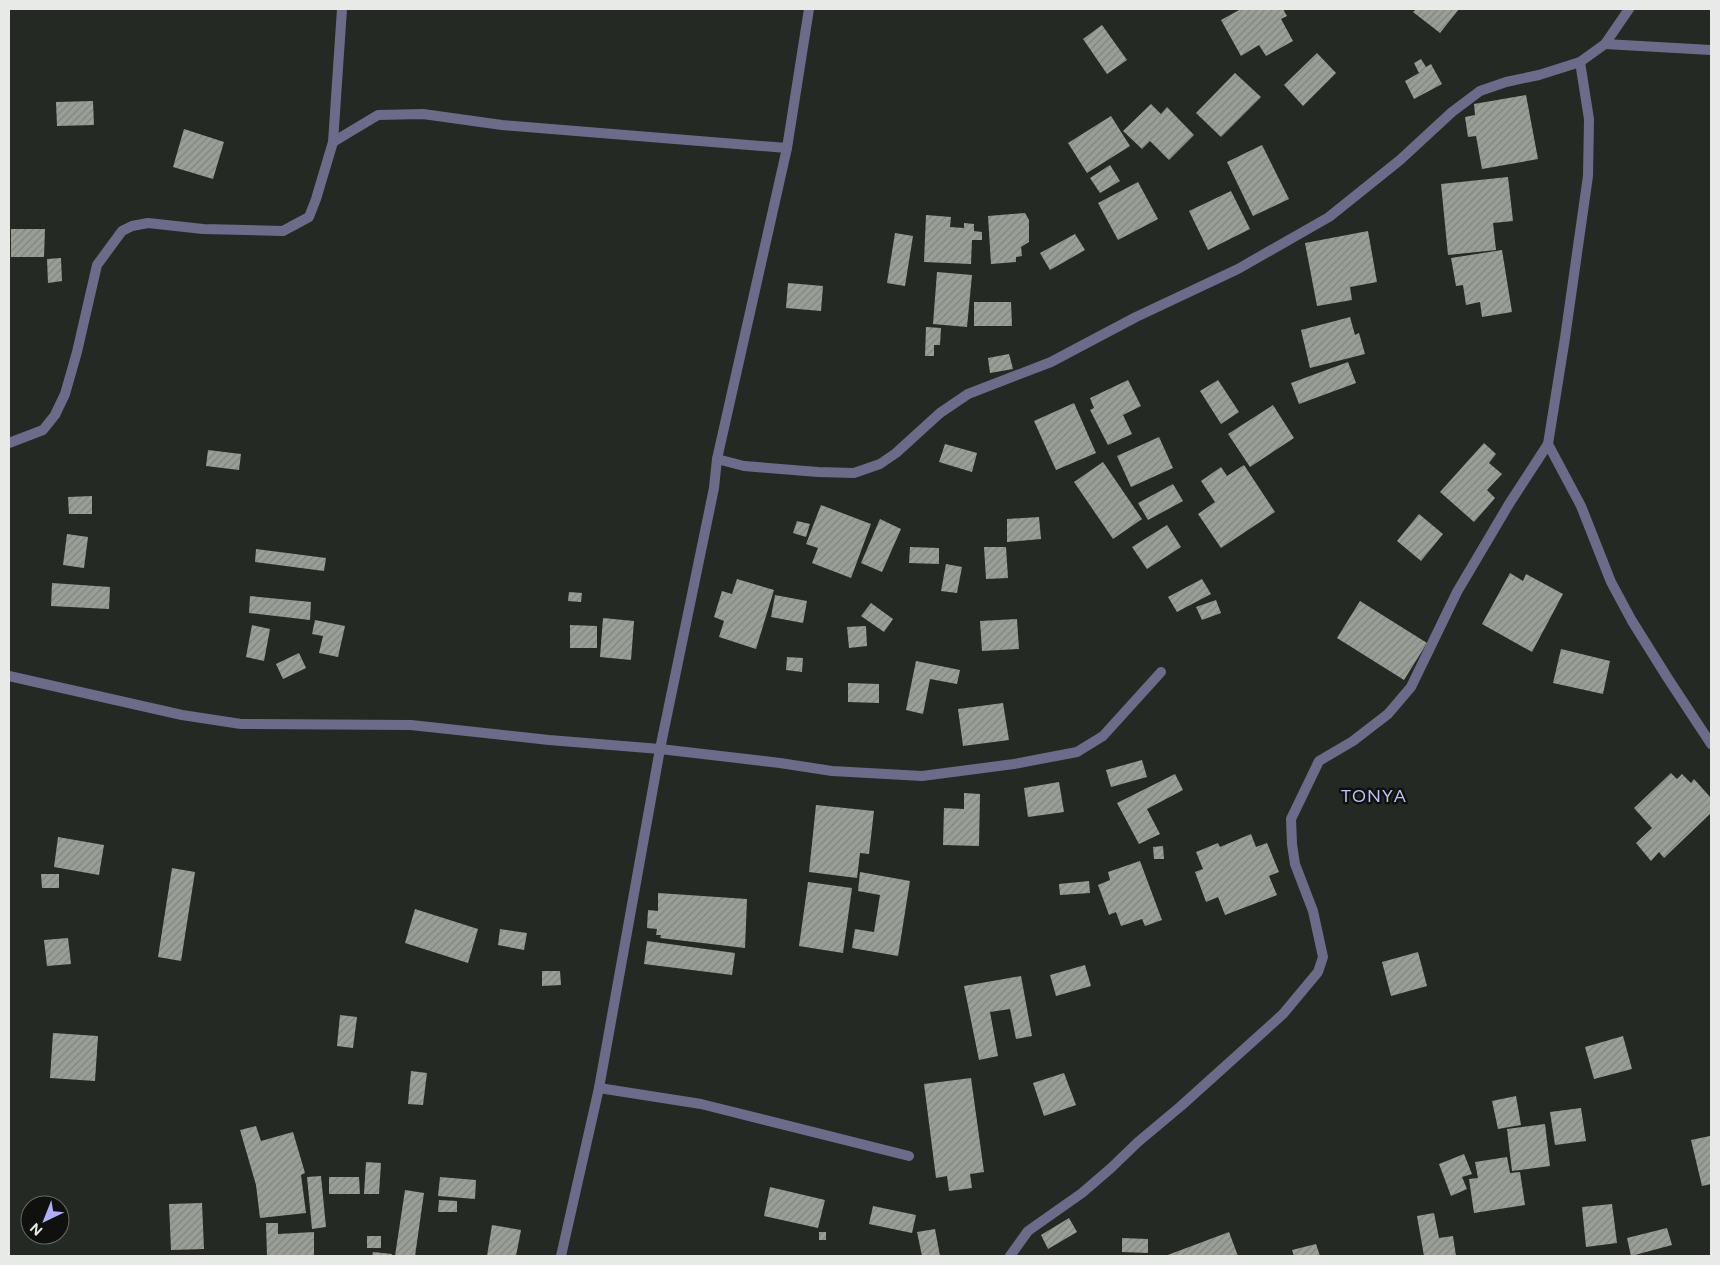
<svg xmlns="http://www.w3.org/2000/svg" width="1720" height="1265" viewBox="0 0 1720 1265" font-family="Figtree,sans-serif">
  <style>
    .building { fill: url(#building-hatch) }
    .lines { fill: none; stroke-linecap: round; stroke-linejoin: round }
    .street { stroke: #6c6c8a; stroke-width: 10 }
    .labels { text-anchor: middle; dominant-baseline: central; stroke-width: 5; stroke-linejoin: round; paint-order: stroke }
    .quarter-label { font-size: 18px; letter-spacing: 1px; fill: #c2c2fb; stroke: #10110f }
  </style>
  <defs>
    <pattern id="building-hatch" width="6" height="6" patternUnits="userSpaceOnUse" patternTransform="scale(1.25)"><rect width="6" height="6" fill="#999e96"/><path d="M-1 1l2-2M0 6l6-6M5 7l2-2" fill="none" stroke="#80847e"/></pattern>
  </defs>
  <rect width="100%" height="100%" fill="#252923"/>
  <!-- building -->
  <g class="building">
    <polygon points="1241,9 1283,9 1287,16 1281,19 1293,41 1266,56 1259,45 1241,56 1221,20"/>
    <polygon points="1416,9 1459,9 1440,33 1413,12"/>
    <polygon points="1102,25 1127,60 1107,74 1083,39"/>
    <polygon points="1317,53 1336,73 1303,106 1284,85"/>
    <polygon points="1421,59 1426,67 1431,64 1442,84 1414,99 1405,81 1419,73 1414,63"/>
    <polygon points="1235,73 1261,97 1221,137 1196,113"/>
    <polygon points="1526,95 1538,159 1482,169 1476,136 1468,137 1465,117 1475,115 1474,104"/>
    <polygon points="93,101 94,125 57,126 56,102"/>
    <polygon points="1151,104 1161,114 1167,107 1194,135 1169,160 1150,141 1142,149 1123,131"/>
    <polygon points="1111,116 1130,146 1087,173 1068,143"/>
    <polygon points="184,129 224,142 213,179 173,167"/>
    <polygon points="1262,145 1289,199 1253,216 1227,162"/>
    <polygon points="1110,165 1120,181 1100,193 1090,178"/>
    <polygon points="1508,177 1513,221 1493,223 1496,250 1448,255 1441,184"/>
    <polygon points="1138,182 1158,219 1118,240 1098,203"/>
    <polygon points="1231,191 1250,229 1208,250 1189,211"/>
    <polygon points="1025,213 1029,220 1029,242 1021,247 1022,256 1016,257 1016,262 991,264 988,216"/>
    <polygon points="926,215 951,217 950,227 964,228 964,223 974,224 974,231 982,232 982,240 972,240 971,264 924,262"/>
    <polygon points="11,229 45,229 44,257 11,257"/>
    <polygon points="1368,231 1377,282 1350,287 1352,300 1317,306 1305,243"/>
    <polygon points="895,233 913,236 905,286 887,283"/>
    <polygon points="1075,234 1085,250 1050,270 1040,253"/>
    <polygon points="1502,250 1512,312 1482,317 1480,302 1466,305 1463,285 1456,286 1451,258"/>
    <polygon points="61,258 62,281 48,283 47,259"/>
    <polygon points="937,272 972,275 967,327 933,324"/>
    <polygon points="788,283 823,286 821,311 786,308"/>
    <polygon points="974,302 1011,302 1012,326 974,326"/>
    <polygon points="1350,317 1355,335 1359,333 1365,354 1310,368 1301,330"/>
    <polygon points="926,327 941,328 940,345 934,345 934,356 925,356"/>
    <polygon points="1009,354 1013,369 990,373 988,358"/>
    <polygon points="1348,362 1356,383 1299,404 1291,383"/>
    <polygon points="1128,380 1141,406 1123,415 1132,434 1108,445 1090,410 1094,408 1090,398"/>
    <polygon points="1218,380 1239,412 1221,424 1200,391"/>
    <polygon points="1074,403 1096,453 1056,470 1034,421"/>
    <polygon points="1273,405 1294,438 1250,467 1228,434"/>
    <polygon points="1159,437 1173,468 1131,487 1117,456"/>
    <polygon points="1484,443 1496,454 1489,463 1502,474 1487,490 1495,498 1474,522 1440,492"/>
    <polygon points="945,444 977,453 972,472 939,462"/>
    <polygon points="208,450 241,454 239,470 206,466"/>
    <polygon points="1103,462 1142,519 1113,539 1074,482"/>
    <polygon points="1244,465 1275,512 1221,548 1198,514 1215,502 1201,481 1221,467 1227,476"/>
    <polygon points="1173,484 1183,501 1148,520 1138,503"/>
    <polygon points="92,496 92,514 69,514 68,497"/>
    <polygon points="821,505 871,524 851,578 812,563 818,548 806,544"/>
    <polygon points="1419,514 1443,534 1421,561 1397,541"/>
    <polygon points="1039,517 1041,539 1007,542 1007,519"/>
    <polygon points="880,519 901,529 882,572 861,563"/>
    <polygon points="797,521 810,524 806,537 793,533"/>
    <polygon points="1167,525 1181,547 1147,569 1132,547"/>
    <polygon points="67,534 88,537 84,568 63,565"/>
    <polygon points="910,547 939,548 939,564 909,563"/>
    <polygon points="984,547 1006,547 1008,578 986,579"/>
    <polygon points="256,549 326,558 324,571 255,562"/>
    <polygon points="946,564 962,567 957,593 941,591"/>
    <polygon points="1510,573 1523,581 1526,574 1563,594 1532,652 1482,624"/>
    <polygon points="737,579 774,590 756,649 719,637 724,621 714,617 722,591 732,594"/>
    <polygon points="1202,579 1211,594 1177,612 1168,597"/>
    <polygon points="52,583 110,587 109,609 51,606"/>
    <polygon points="569,592 582,593 581,602 568,601"/>
    <polygon points="775,595 807,601 803,623 771,617"/>
    <polygon points="250,596 311,602 310,620 249,613"/>
    <polygon points="1216,600 1221,613 1202,620 1196,607"/>
    <polygon points="1360,601 1427,643 1404,680 1337,638"/>
    <polygon points="871,603 893,619 884,632 861,616"/>
    <polygon points="603,618 634,621 631,660 600,657"/>
    <polygon points="1017,619 1019,649 982,651 980,621"/>
    <polygon points="315,620 345,626 338,657 319,653 323,636 312,634"/>
    <polygon points="252,625 270,629 264,661 246,657"/>
    <polygon points="570,625 597,626 597,648 570,648"/>
    <polygon points="866,626 867,646 849,648 847,627"/>
    <polygon points="1561,649 1610,661 1603,694 1553,683"/>
    <polygon points="299,653 306,668 283,679 276,664"/>
    <polygon points="787,657 803,658 802,672 786,670"/>
    <polygon points="916,661 960,670 957,684 930,679 923,714 906,710"/>
    <polygon points="848,683 879,684 879,703 848,702"/>
    <polygon points="1003,703 1009,740 963,746 958,709"/>
    <polygon points="1142,760 1147,777 1111,787 1106,770"/>
    <polygon points="1671,773 1677,779 1682,774 1691,783 1694,779 1711,798 1711,813 1664,858 1659,852 1651,861 1636,843 1652,828 1634,808"/>
    <polygon points="1175,774 1183,790 1147,809 1160,834 1139,844 1117,803"/>
    <polygon points="1059,782 1064,812 1028,817 1024,788"/>
    <polygon points="964,793 980,794 979,846 943,845 944,808 964,809"/>
    <polygon points="816,805 874,811 869,854 860,853 857,878 809,872"/>
    <polygon points="1251,834 1256,847 1267,843 1279,872 1269,876 1277,895 1225,915 1218,897 1206,902 1195,872 1203,869 1196,852 1218,843 1220,847"/>
    <polygon points="58,837 104,845 99,875 54,867"/>
    <polygon points="1163,846 1164,859 1154,859 1153,847"/>
    <polygon points="1140,861 1162,920 1145,926 1142,919 1121,926 1116,912 1109,915 1098,885 1110,880 1108,872"/>
    <polygon points="172,868 195,872 181,961 158,957"/>
    <polygon points="860,872 910,881 898,956 852,948 855,929 874,932 880,895 858,891"/>
    <polygon points="41,874 59,874 59,888 42,888"/>
    <polygon points="1089,881 1090,893 1060,895 1059,884"/>
    <polygon points="808,882 852,888 843,953 799,946"/>
    <polygon points="658,893 747,899 745,948 660,938 661,935 656,935 657,929 647,928 648,910 658,911"/>
    <polygon points="415,909 478,929 468,963 405,943"/>
    <polygon points="500,929 527,933 524,950 498,945"/>
    <polygon points="68,938 71,964 47,966 44,940"/>
    <polygon points="647,941 735,953 732,975 644,964"/>
    <polygon points="1418,952 1427,986 1391,996 1382,962"/>
    <polygon points="1085,965 1091,986 1056,996 1050,975"/>
    <polygon points="542,971 560,971 561,985 542,986"/>
    <polygon points="1021,976 1032,1036 1016,1039 1010,1009 990,1012 998,1056 979,1060 964,986"/>
    <polygon points="340,1015 357,1017 353,1048 337,1046"/>
    <polygon points="53,1033 98,1036 95,1081 50,1078"/>
    <polygon points="1623,1036 1632,1069 1594,1079 1585,1047"/>
    <polygon points="411,1071 427,1073 423,1105 408,1104"/>
    <polygon points="1064,1073 1076,1105 1044,1116 1033,1083"/>
    <polygon points="971,1078 984,1172 970,1174 972,1188 949,1191 947,1176 936,1178 924,1084"/>
    <polygon points="1516,1096 1521,1125 1498,1129 1492,1101"/>
    <polygon points="1581,1108 1586,1141 1555,1145 1550,1112"/>
    <polygon points="1545,1124 1550,1166 1512,1171 1507,1129"/>
    <polygon points="256,1126 261,1141 293,1132 305,1173 301,1175 306,1213 260,1218 256,1185 240,1130"/>
    <polygon points="1710,1136 1711,1184 1702,1186 1691,1140"/>
    <polygon points="1464,1154 1472,1174 1462,1177 1467,1189 1451,1196 1439,1164"/>
    <polygon points="1507,1157 1510,1173 1520,1172 1525,1205 1474,1213 1469,1179 1478,1178 1475,1162"/>
    <polygon points="366,1162 381,1163 379,1194 364,1194"/>
    <polygon points="321,1176 326,1227 312,1229 307,1177"/>
    <polygon points="329,1177 359,1177 360,1194 329,1194"/>
    <polygon points="440,1177 476,1180 475,1199 438,1196"/>
    <polygon points="770,1187 825,1200 818,1228 764,1216"/>
    <polygon points="405,1190 424,1193 415,1256 395,1256"/>
    <polygon points="439,1200 457,1201 457,1212 438,1212"/>
    <polygon points="202,1203 204,1249 171,1250 169,1204"/>
    <polygon points="1612,1204 1617,1243 1586,1247 1582,1207"/>
    <polygon points="873,1206 916,1215 912,1233 869,1224"/>
    <polygon points="1434,1213 1439,1238 1453,1236 1456,1256 1424,1256 1417,1216"/>
    <polygon points="1069,1218 1077,1232 1048,1249 1041,1235"/>
    <polygon points="266,1223 278,1223 278,1234 314,1232 314,1256 267,1256"/>
    <polygon points="492,1225 521,1230 516,1256 487,1256"/>
    <polygon points="1667,1228 1672,1245 1631,1256 1627,1238"/>
    <polygon points="935,1229 940,1256 922,1256 917,1232"/>
    <rect x="819" y="1232" width="7" height="8"/>
    <polygon points="1229,1232 1238,1256 1165,1256"/>
    <rect x="367" y="1236" width="14" height="12"/>
    <polygon points="1122,1238 1148,1239 1148,1253 1122,1252"/>
    <polygon points="1316,1244 1320,1256 1294,1256 1292,1250"/>
    <polygon points="373,1252 392,1254 391,1256 372,1256"/>
  </g>
  <g class="lines">
    <!-- street -->
    <g class="street">
      <polyline points="1605,44 1711,50"/>
      <polyline points="333,142 378,115 423,114 502,125 787,148"/>
      <polyline points="9,443 43,430 55,415 65,394 77,352 97,265 122,231 132,226 148,223 203,229 283,231 309,217 316,199 333,142 342,9"/>
      <polyline points="1548,444 1581,506 1611,582 1632,621 1667,677 1711,744"/>
      <polyline points="717,459 744,466 818,472 854,473 880,464 896,453 940,413 968,394 1051,362 1136,317 1238,269 1329,217 1400,160 1452,112 1480,91 1506,82 1539,75 1580,62 1605,44 1629,9"/>
      <polyline points="9,676 182,715 241,724 411,725 549,740 660,749 780,763 832,771 922,776 1014,764 1077,752 1103,736 1161,672"/>
      <polyline points="599,1088 701,1104 909,1156"/>
      <polyline points="561,1256 599,1088 660,749 714,488 717,459 787,148 809,9"/>
      <polyline points="1010,1256 1028,1231 1082,1193 1111,1168 1138,1142 1181,1106 1283,1014 1318,972 1323,957 1313,911 1295,864 1292,844 1291,819 1319,761 1353,741 1388,714 1411,687 1457,592 1509,504 1548,444 1565,338 1588,176 1589,119 1580,62"/>
    </g>
  </g>
  <g class="labels">
    <!-- quarter labels -->
    <g class="quarter-label">
      <text x="1374" y="796">TONYA</text>
    </g>
  </g>
  <!-- border -->
  <rect width="1720" height="1265" fill="none" stroke="#e7eae6" stroke-width="20"/>
  <!-- north arrow -->
  <g transform="translate(45 1220) rotate(223)"><circle r="24" fill="#10110f" stroke="#666865"/>
  <path d="M0-4L9 19L0 12L-9 19Z" fill="#b0aefa"/>
  <text y="-8" font-size="14" font-weight="bold" text-anchor="middle" fill="#e7eae6">N</text>
  </g>
</svg>
